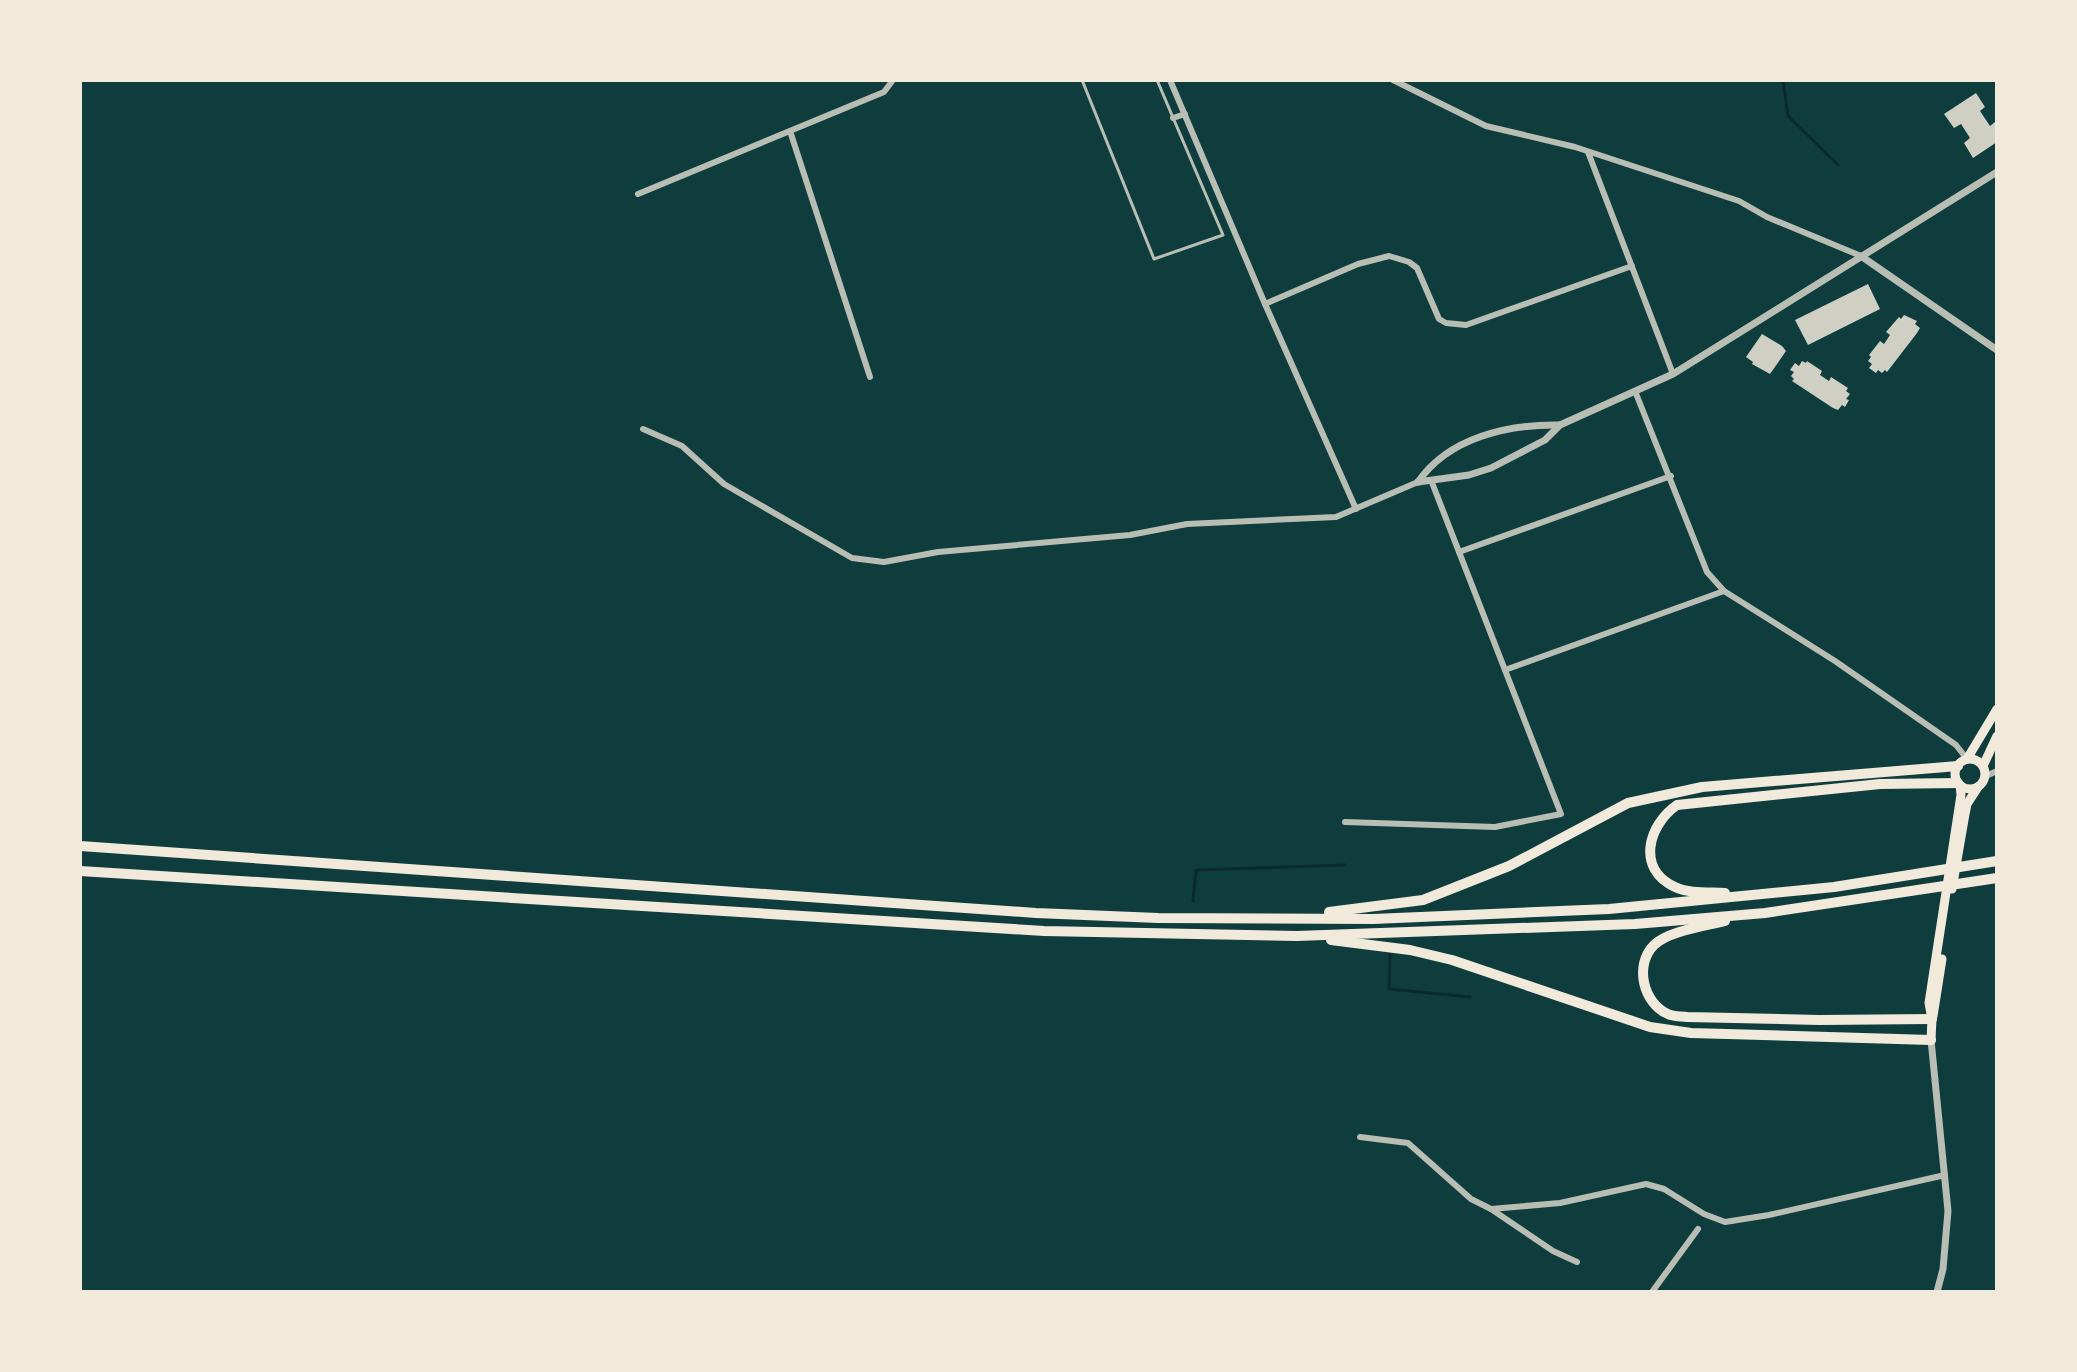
<svg xmlns="http://www.w3.org/2000/svg" width="2077" height="1372" viewBox="0 0 2077 1372" font-family="'Fira Sans',sans-serif">
  <style>
    .lines { fill: none; stroke-linecap: round; stroke-linejoin: round }
    .stream { stroke: #0a2a2b; stroke-width: 3 }
    .building { fill: #cfcfc3 }
    .service { stroke: #b8beb3; stroke-width: 3 }
    .minor { stroke: #b8beb3; stroke-width: 6 }
    .tertiary { stroke: #b8beb3; stroke-width: 7 }
    .primary { stroke: #f1e9da; stroke-width: 9 }
    .trunk { stroke: #f1e9da; stroke-width: 10 }
  </style>
  <rect width="100%" height="100%" fill="#0f3d3e"/>
  <g class="lines">
    <!-- stream -->
    <g class="stream">
      <polyline points="1783,80 1788,116 1838,165"/>
      <polyline points="1193,901 1196,870 1345,865"/>
      <polyline points="1390,954 1389,989 1470,997"/>
    </g>
  </g>
  <!-- building -->
  <g class="building">
    <polygon points="1976,93 1985,107 1980,111 1990,126 1995,122 1997,125 1997,142 1973,158 1964,143 1970,138 1961,124 1954,128 1944,114"/>
    <polygon points="1868,284 1880,309 1808,345 1795,320"/>
    <polygon points="1904,315 1917,321 1915,324 1920,328 1917,333 1887,372 1885,370 1882,373 1878,370 1876,373 1869,368 1872,364 1868,361 1871,357 1869,355 1880,341 1884,344 1890,335 1886,332 1899,317 1901,319"/>
    <polygon points="1762,334 1782,346 1786,351 1770,374 1752,364 1753,362 1746,357"/>
    <polygon points="1802,361 1806,363 1807,361 1822,371 1820,375 1829,381 1831,377 1848,388 1846,391 1850,394 1846,399 1849,400 1845,407 1842,405 1838,410 1833,408 1792,381 1794,379 1791,376 1794,372 1790,370 1795,363 1799,366"/>
  </g>
  <g class="lines">
    <!-- service -->
    <polyline class="service" points="1082,80 1154,259 1223,235 1157,80"/>
    <!-- minor -->
    <g class="minor">
      <polyline points="1170,80 1265,304 1356,509"/>
      <polyline points="1393,80 1486,126 1575,147 1739,201 1767,217 1861,256"/>
      <polyline points="1173,118 1185,114"/>
      <polyline points="790,131 870,377"/>
      <polyline points="1588,152 1673,374"/>
      <polyline points="638,194 884,92 893,80"/>
      <polyline points="1265,304 1358,264 1389,256 1409,262 1417,268 1439,319 1446,323 1466,325 1632,266"/>
      <polyline points="1635,391 1707,572 1724,591 1835,661 1956,745 1967,759"/>
      <polyline points="643,429 682,446 724,484 852,558 884,562 938,552 1130,535 1187,524 1336,517 1418,482"/>
      <polyline points="1459,552 1671,476"/>
      <polyline points="1505,670 1724,591"/>
      <polyline points="1986,776 1997,771"/>
      <polyline points="1345,822 1495,827 1561,814 1431,480"/>
      <polyline points="1360,1137 1408,1143 1471,1199 1491,1209 1553,1251 1577,1262"/>
      <polyline points="1491,1209 1560,1203 1646,1184 1664,1189 1704,1214 1725,1222 1769,1215 1945,1175"/>
      <polyline points="1652,1292 1698,1229"/>
    </g>
    <!-- tertiary -->
    <g class="tertiary">
      <polyline points="1861,256 1997,350"/>
      <polyline points="1418,482 1469,475 1491,468 1545,440 1560,425 1673,374 1997,172"/>
      <path d="M1418,482C1449,437 1509,424 1560,425"/>
      <polyline points="1931,1040 1948,1211 1943,1269 1937,1292"/>
    </g>
    <!-- primary -->
    <g class="primary">
      <circle cx="1970" cy="774" r="15"/>
      <polyline points="1967,759 1997,709"/>
      <polyline points="1983,766 1997,736"/>
      <polyline points="1952,889 1965,814 1967,804 1978,787"/>
      <polyline points="1933,1016 1942,959"/>
      <polyline points="1931,1040 1932,1019 1929,1003 1961,795 1960,785"/>
    </g>
    <!-- trunk -->
    <g class="trunk">
      <polyline points="80,846 1036,913 1158,918 1373,919 1609,909 1834,887 1997,861"/>
      <polyline points="80,871 1044,931 1297,936 1635,924 1765,913 1997,878"/>
      <path d="M1725,893C1709,892 1690,894 1675,887C1636,869 1648,825 1677,805L1880,784L1958,783"/>
      <polyline points="1329,912 1423,900 1509,866 1628,803 1702,787 1958,766"/>
      <path d="M1725,921C1706,926 1668,931 1654,945C1634,965 1643,1003 1668,1014C1673,1017 1681,1016 1687,1017L1819,1020L1932,1019"/>
      <polyline points="1331,940 1410,950 1452,960 1650,1027 1691,1033 1931,1040"/>
    </g>
  </g>
  <!-- border -->
  <rect width="2077" height="1372" fill="none" stroke="#f1e9da" stroke-width="164"/>
</svg>
